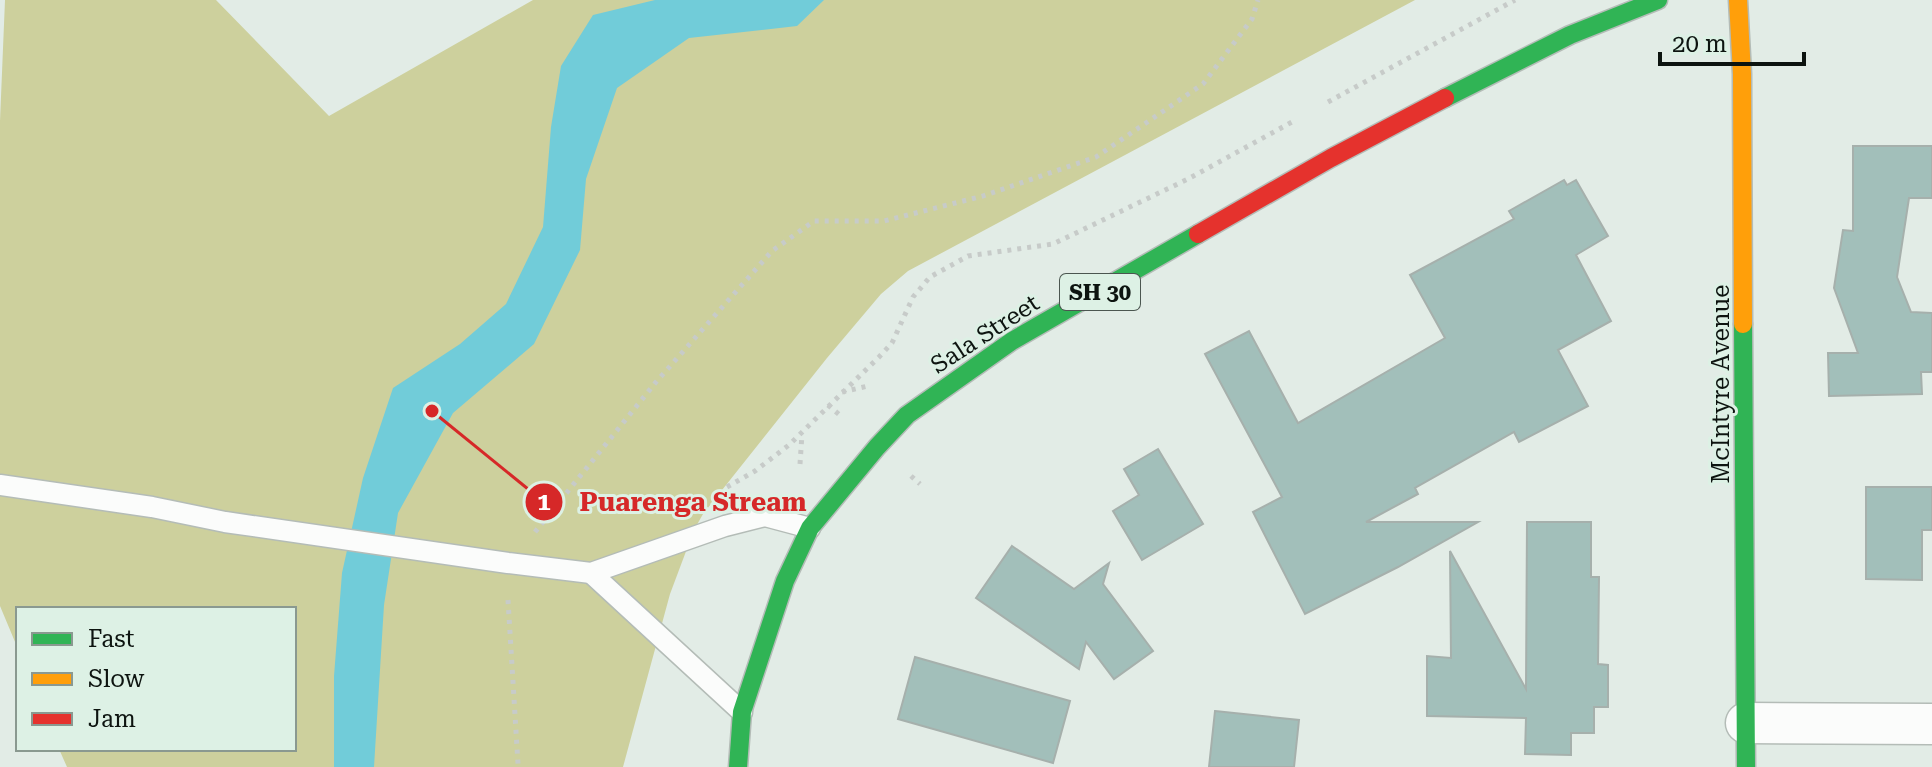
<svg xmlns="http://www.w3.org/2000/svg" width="1932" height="767" viewBox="0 0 1932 767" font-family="'Roboto Serif',serif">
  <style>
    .forest { fill: #cdd09d }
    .water { fill: #71ccd9 }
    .building { fill: #a2bfba; stroke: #a6b0ac; stroke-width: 2 }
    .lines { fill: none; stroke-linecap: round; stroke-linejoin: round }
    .lane-casing { stroke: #b4bcb7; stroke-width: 23 }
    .street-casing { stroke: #b4bcb7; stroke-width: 43 }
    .fast-casing { stroke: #b4bcb7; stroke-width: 21 }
    .slow-casing { stroke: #b4bcb7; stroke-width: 21 }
    .jam-casing { stroke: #b4bcb7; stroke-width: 21 }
    .path { stroke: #c7cbc9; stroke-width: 5; stroke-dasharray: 4 6; stroke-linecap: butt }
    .lane { stroke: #fbfcfb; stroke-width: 20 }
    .street { stroke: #fbfcfb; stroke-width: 40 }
    .fast { stroke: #30b455; stroke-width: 18 }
    .slow { stroke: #ff9f0a; stroke-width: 18 }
    .jam { stroke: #e5322d; stroke-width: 18 }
    .labels { text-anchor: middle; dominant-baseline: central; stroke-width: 6; stroke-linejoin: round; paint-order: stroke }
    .shield { fill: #ddf1e5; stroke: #4b5650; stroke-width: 2 }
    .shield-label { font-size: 22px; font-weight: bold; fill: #0d1410 }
    .street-label { font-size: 24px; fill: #0d1410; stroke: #ddf1e5 }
    .leader { fill: none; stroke: #d62828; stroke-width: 3 }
    .callout-dot { fill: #d62828; stroke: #ddf1e5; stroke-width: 3 }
    .mark-label { font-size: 24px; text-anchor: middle; font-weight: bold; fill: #fff }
    .callout-label { font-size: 26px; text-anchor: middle; font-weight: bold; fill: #d62828; stroke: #ddf1e5; stroke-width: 6; stroke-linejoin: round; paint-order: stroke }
  </style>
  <rect width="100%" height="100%" fill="#e2ece6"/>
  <!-- forest -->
  <polygon class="forest" points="5,0 216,0 329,116 533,0 1415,0 908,271 881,294 827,358 703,514 694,530 670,594 623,767 67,767 59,749 294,749 294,609 18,609 18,649 0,606 0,121"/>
  <!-- water -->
  <polygon class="water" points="655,0 824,0 797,26 689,38 617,88 586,179 580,250 534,344 453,413 398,513 384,605 374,767 334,767 334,676 342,573 363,478 393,388 460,344 506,304 543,227 551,127 561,66 593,15"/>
  <!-- building -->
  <g class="building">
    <polygon points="1853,146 1932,146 1932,198 1909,198 1897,277 1911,312 1932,313 1932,372 1921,372 1922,394 1829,396 1828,353 1858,353 1834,288 1843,230 1853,231"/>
    <polygon points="1564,180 1567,185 1576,180 1608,236 1576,255 1611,321 1558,350 1588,406 1519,442 1514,432 1415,488 1418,494 1366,522 1478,522 1398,567 1305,614 1253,512 1282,497 1205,354 1249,331 1298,423 1445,338 1410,275 1514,219 1509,211"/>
    <polygon points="1158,449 1203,524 1142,560 1113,511 1139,495 1124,469"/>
    <polygon points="1866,487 1932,487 1932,530 1922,530 1922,580 1866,579"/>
    <polygon points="1527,522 1591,522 1591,577 1599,577 1598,664 1608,665 1608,707 1594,707 1594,733 1571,733 1571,755 1525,754 1526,718 1427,716 1427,656 1451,658 1450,551 1526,689"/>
    <polygon points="1012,546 1074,589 1109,563 1103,584 1153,651 1114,679 1086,642 1079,669 976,598"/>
    <polygon points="915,657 1070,701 1053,763 898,719"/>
    <polygon points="1215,711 1299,720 1294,767 1209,767"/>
  </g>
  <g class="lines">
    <!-- lane casing -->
    <g class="lane-casing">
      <g id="lane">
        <polyline points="0,485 152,507 225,522 508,563 591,573 725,526 765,516 810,528"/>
        <polyline points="591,573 742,712"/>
      </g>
    </g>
    <!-- street casing -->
    <g class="street-casing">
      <polyline id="street" points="1746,723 1932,724"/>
    </g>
    <!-- fast casing -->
    <g class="fast-casing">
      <g id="fast">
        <polyline points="1445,98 1570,35 1658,0"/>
        <polyline points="1743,324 1746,767"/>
        <polyline points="738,767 742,712 785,581 810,528 877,447 907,415 1012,341 1198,234"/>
      </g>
    </g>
    <!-- slow casing -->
    <g class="slow-casing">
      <polyline id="slow" points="1738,0 1742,74 1743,324"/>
    </g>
    <!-- jam casing -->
    <g class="jam-casing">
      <polyline id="jam" points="1198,234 1331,158 1445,98"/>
    </g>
    <!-- path -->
    <g class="path">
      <polyline points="1328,102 1515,0"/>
      <polyline points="842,392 868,386"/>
      <polyline points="828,405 842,417"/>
      <polyline points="800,464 802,434"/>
      <polyline points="911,476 920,484"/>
      <polyline points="727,487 755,471 789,445 879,357 892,343 913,297 930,277 968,256 1053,244 1188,179 1292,122"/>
      <polyline points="535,532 656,382 772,251 814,221 884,221 983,196 1096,157 1203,84 1252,19 1258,0"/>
      <polyline points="508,600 518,764"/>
    </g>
    <!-- lane -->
    <use href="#lane" class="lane"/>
    <!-- street -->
    <use href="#street" class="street"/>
    <!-- fast -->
    <use href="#fast" class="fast"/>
    <!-- slow -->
    <use href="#slow" class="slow"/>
    <!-- jam -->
    <use href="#jam" class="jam"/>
  </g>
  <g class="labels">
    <!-- shield labels -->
    <rect class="shield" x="1060" y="274" width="80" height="36" rx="6"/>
    <g class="shield-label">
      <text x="1100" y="292">SH 30</text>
    </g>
    <!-- street labels -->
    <g class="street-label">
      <text transform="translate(985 334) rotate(-33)">Sala Street</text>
      <text transform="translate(1721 384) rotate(-90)">McIntyre Avenue</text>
    </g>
  </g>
  <!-- callouts -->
  <path class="leader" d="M432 411L544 502"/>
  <g class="callout-dot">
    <circle cx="432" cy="411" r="8"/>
    <circle cx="544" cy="502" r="20"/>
  </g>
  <g class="mark-label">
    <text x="544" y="510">1</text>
  </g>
  <g class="callout-label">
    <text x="693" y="511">Puarenga Stream</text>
  </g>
  <!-- legend -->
  <rect x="16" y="607" width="280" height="144" fill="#ddf1e5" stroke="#8a9990" stroke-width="2"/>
  <rect x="32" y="633" width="40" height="12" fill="#30b455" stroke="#8a9990" stroke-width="2"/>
  <text x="88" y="647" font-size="24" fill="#0d1410">Fast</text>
  <rect x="32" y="673" width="40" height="12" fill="#ff9f0a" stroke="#8a9990" stroke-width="2"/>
  <text x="88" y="687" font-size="24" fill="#0d1410">Slow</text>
  <rect x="32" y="713" width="40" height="12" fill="#e5322d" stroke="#8a9990" stroke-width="2"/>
  <text x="88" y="727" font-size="24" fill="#0d1410">Jam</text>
  <!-- scale -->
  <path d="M1660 52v12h144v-12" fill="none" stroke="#0d1410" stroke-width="4"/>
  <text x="1672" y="52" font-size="24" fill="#0d1410" stroke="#ddf1e5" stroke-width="6" paint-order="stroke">20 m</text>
</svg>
